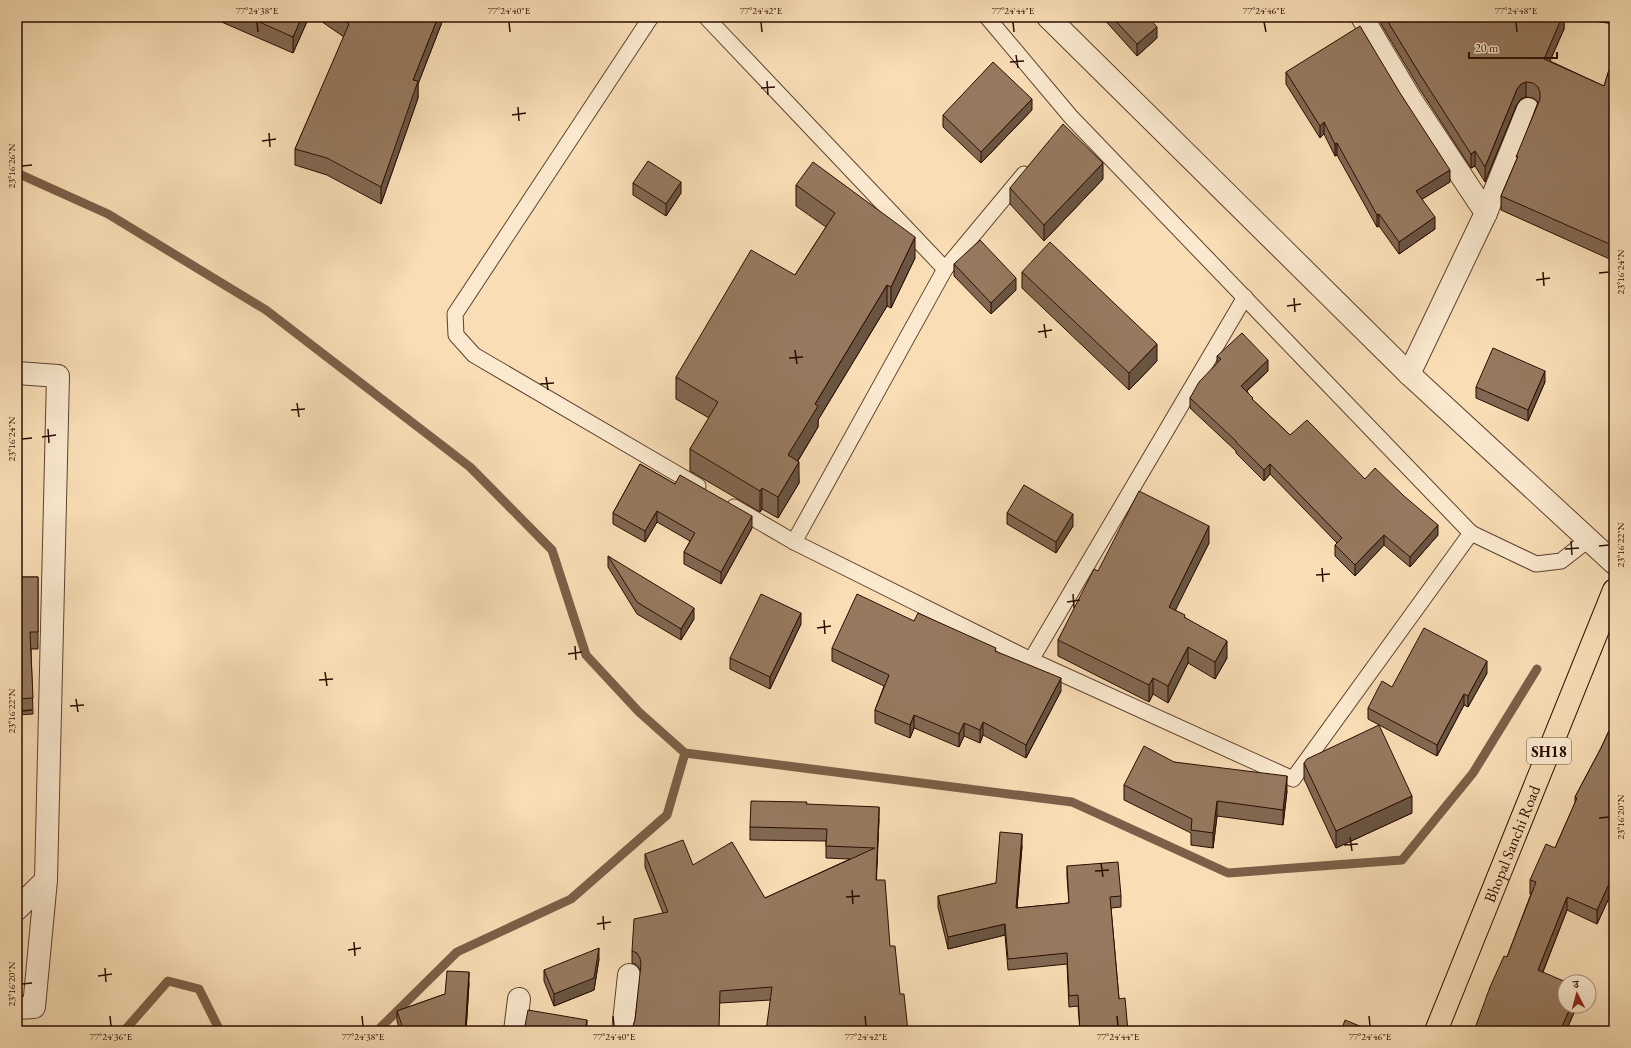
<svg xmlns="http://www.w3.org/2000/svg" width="1631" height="1048" viewBox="0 0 1631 1048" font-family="'EB Garamond','Noto Serif Devanagari',serif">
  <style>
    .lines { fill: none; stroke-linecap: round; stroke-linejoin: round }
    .stream { stroke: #7c5f48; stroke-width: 9 }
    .lane-casing { stroke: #5e412e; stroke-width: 17 }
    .street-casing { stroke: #5e412e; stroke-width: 24 }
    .primary-casing { stroke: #2b0d01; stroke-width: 24 }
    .lane { stroke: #fae9cf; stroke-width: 15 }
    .street { stroke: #fae9cf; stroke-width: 22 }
    .primary { stroke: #f8ddb5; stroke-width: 22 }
    .wall { fill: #816852; stroke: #2b0d01 }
    .shaded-wall { fill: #695542; stroke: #2b0d01 }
    .building { fill: #96795f; stroke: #2b0d01 }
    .ticks { fill: none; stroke: #2b0d01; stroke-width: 1.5 }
    .labels { text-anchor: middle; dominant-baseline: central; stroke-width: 3; stroke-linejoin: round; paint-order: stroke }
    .shield { fill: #fae9cf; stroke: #694f3f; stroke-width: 1 }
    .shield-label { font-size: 15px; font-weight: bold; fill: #2b0d01 }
    .street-label { font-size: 16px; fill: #2b0d01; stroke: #fae9cf }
    .neatline { fill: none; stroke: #2b0d01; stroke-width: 1.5 }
    .ticks-label { font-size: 10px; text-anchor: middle; fill: #2b0d01 }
  </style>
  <rect width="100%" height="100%" fill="#f8ddb5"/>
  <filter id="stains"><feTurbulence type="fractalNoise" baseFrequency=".005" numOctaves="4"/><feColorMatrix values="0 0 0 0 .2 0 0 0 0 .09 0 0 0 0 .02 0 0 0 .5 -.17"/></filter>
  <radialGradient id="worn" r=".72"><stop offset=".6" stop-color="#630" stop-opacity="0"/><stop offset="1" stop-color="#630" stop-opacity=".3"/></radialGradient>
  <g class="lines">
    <!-- stream -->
    <g class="stream">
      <polyline points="17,173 108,214 266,310 470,467 552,550 586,655 639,712 685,753 1072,802 1228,873 1402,860 1473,773 1537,669"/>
      <polyline points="124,1031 168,981 199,989 220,1031"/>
      <polyline points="377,1031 457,952 571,899 667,815 685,753"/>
    </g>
    <!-- lane casing -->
    <g class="lane-casing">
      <g id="lane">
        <polyline points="651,17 455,314 456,335 474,355 698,486"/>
        <polyline points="706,17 945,269"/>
        <polyline points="987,17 1071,117 1471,533"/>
        <polyline points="734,507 794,542 1031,660 1293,779 1471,533 1536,564 1561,561 1588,540"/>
        <polyline points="794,542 945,269 1024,174"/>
        <polyline points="1031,660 1245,297"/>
      </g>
    </g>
    <!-- street casing -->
    <g class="street-casing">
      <g id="street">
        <polyline points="1048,17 1409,374 1614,563"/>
        <polyline points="1362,17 1410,98 1486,213"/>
        <polyline points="17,373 58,376 46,880 34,1007 17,1008"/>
        <polyline points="1409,374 1486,213 1528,109"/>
        <polyline points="17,909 46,880"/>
        <polyline points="515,1031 519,999"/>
        <polyline points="623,1031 629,975"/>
      </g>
    </g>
    <!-- primary casing -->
    <g class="primary-casing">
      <g id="primary">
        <path id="s1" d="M1436,1031L1614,590"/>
      </g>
    </g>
    <!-- lane -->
    <use href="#lane" class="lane"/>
    <!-- street -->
    <use href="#street" class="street"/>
    <!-- primary -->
    <use href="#primary" class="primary"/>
  </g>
  <!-- wall -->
  <g class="wall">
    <polygon points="210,17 309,17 293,53"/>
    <polygon points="315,17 444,17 418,84 418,98 381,204 327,175 295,165 295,149 344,37"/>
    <polygon points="1102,17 1148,17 1157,38 1137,56"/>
    <polygon points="1381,17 1564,17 1564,29 1550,61 1604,86 1614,54 1614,261 1501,210 1501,196 1516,161 1538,102 1533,98 1526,97 1521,99 1517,104 1485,182 1475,166 1471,168 1421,91 1381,24"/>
    <polygon points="1566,17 1614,17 1614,24"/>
    <polygon points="1286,72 1450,182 1422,199 1435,229 1399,254 1379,226 1377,227 1337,155 1335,156 1324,134 1320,138 1286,84"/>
    <polygon points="1032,110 981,163 943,127 943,115"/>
    <polygon points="1103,179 1044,241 1010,204 1010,188"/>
    <polygon points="633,183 681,193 666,216 633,195"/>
    <polygon points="796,185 915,258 891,308 887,306 818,420 818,427 798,461 799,483 778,518 762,509 760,512 690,471 690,449 709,418 676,399 676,377 795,275 826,227 796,206"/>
    <polygon points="954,264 1016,290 991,314 954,276"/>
    <polygon points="1022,272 1157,361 1129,390 1022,288"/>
    <polygon points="1614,350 1614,362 1612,361 1612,355"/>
    <polygon points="1217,356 1268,371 1247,391 1253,400 1290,435 1365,479 1438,535 1410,567 1384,545 1355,576 1335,556 1335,545 1337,543 1270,474 1264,481 1236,453 1236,451 1190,408 1190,398 1217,363"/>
    <polygon points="1545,382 1528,421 1476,398 1476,387"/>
    <polygon points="640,464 752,528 721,584 684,564 684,552 690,541 657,522 645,542 613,524 613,513"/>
    <polygon points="1007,513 1073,526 1056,553 1007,524"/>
    <polygon points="1209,543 1175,610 1185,617 1227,658 1215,679 1188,663 1168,703 1153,694 1149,702 1058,656 1058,640 1098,571"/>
    <polygon points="608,556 694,619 681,640 637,614 608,567"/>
    <polygon points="17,577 38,577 38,649 31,649 33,714 17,715"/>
    <polygon points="914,621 996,651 1061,691 1026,758 983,735 980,743 964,736 959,747 914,728 910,738 875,723 875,710 884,686 832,661 832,648"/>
    <polygon points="801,624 770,689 730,669 730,658"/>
    <polygon points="1487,673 1468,707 1464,705 1437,756 1368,719 1368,708 1392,687"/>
    <polygon points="1614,720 1614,887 1597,924 1567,910 1543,972 1565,1006 1577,1006 1566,1031 1474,1031 1507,957 1531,894 1530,894 1530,880 1555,848 1575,803 1575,797 1601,748"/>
    <polygon points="1174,762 1287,791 1283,825 1217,816 1213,848 1191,845 1191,833 1124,800 1124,785"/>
    <polygon points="1304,763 1412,813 1336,848 1304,779"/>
    <polygon points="806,804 879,819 876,880 771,1000 720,1003 633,1026 635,1020 641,972 640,970 637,965 632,963 632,951 663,913 645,867 645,854 693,865 765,898 850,859 826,858 826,841 750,840 750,827"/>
    <polygon points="1022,846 1017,908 1069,903 1067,877 1067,866 1121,896 1121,907 1111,908 1119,999 1128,1031 1080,1031 1078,1006 1069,1007 1067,964 1008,970 1005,935 948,949 938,907 938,896 996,883"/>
    <polygon points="599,959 594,990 554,1006 544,981 544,970"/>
    <polygon points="469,983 466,1031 400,1031 397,1021 397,1011 445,994"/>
  </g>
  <!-- shaded-wall -->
  <g class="shaded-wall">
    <polygon points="302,17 309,17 293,53 293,37"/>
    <polygon points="438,17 444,17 418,84 418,98 381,204 381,187 413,80"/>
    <polygon points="1562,17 1564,17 1564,29 1544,74 1544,59"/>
    <polygon points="1157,27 1157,38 1137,56 1137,44"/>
    <polygon points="1526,82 1526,97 1521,99 1517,104 1485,182 1485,167 1517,89 1521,84"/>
    <polygon points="1032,99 1032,110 981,163 981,152"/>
    <polygon points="1324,122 1324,134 1320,138 1320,126"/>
    <polygon points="1337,143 1337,155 1335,156 1335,144"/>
    <polygon points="1475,151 1475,166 1471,168 1471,154"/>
    <polygon points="1103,163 1103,179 1044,241 1044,225"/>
    <polygon points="1450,170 1450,182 1416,203 1416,191"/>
    <polygon points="681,182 681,193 666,216 666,204"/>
    <polygon points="1379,214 1379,226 1377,227 1377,215"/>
    <polygon points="1435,217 1435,229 1399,254 1399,242"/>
    <polygon points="915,237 915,258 891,308 891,287"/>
    <polygon points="1016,278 1016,290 991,314 991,303"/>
    <polygon points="887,285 887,306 818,420 818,427 788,477 788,455 815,404"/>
    <polygon points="1157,344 1157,361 1129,390 1129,373"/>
    <polygon points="1268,360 1268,371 1241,396 1241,386"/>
    <polygon points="1545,371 1545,382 1528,421 1528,410"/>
    <polygon points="799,462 799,483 778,518 778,497"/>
    <polygon points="1270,464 1270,474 1264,481 1264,470"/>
    <polygon points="762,488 762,509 760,512 760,491"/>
    <polygon points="657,511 657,522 645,542 645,531"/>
    <polygon points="1073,514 1073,526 1056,553 1056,542"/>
    <polygon points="752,516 752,528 721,584 721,572"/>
    <polygon points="1438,525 1438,535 1410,567 1410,557"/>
    <polygon points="1209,526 1209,543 1169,623 1169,607"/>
    <polygon points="1384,535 1384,545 1355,576 1355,565"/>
    <polygon points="694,608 694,619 681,640 681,629"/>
    <polygon points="801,613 801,624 770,689 770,677"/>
    <polygon points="1227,641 1227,658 1215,679 1215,662"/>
    <polygon points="1188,647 1188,663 1168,703 1168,686"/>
    <polygon points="1487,661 1487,673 1468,707 1468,696"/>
    <polygon points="1061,678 1061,691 1026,758 1026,745"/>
    <polygon points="1153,678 1153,694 1149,702 1149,685"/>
    <polygon points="1464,694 1464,705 1437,756 1437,745"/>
    <polygon points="914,715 914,728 910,738 910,725"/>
    <polygon points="983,722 983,735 980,743 980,730"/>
    <polygon points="964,723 964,736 959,747 959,734"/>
    <polygon points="1287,776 1287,791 1283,825 1283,810"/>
    <polygon points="1412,796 1412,813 1336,848 1336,831"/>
    <polygon points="1217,801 1217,816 1213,848 1213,833"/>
    <polygon points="879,807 879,819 876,892 876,880"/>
    <polygon points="1022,834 1022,846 1016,919 1016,908"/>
    <polygon points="1614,873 1614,887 1597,924 1597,910"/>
    <polygon points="1567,897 1567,910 1538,984 1538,970"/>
    <polygon points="1005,924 1005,935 948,949 948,937"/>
    <polygon points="599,948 599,959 594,990 554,1006 554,994"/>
    <polygon points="469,972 469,983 466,1031 465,1031"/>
    <polygon points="1571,1006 1577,1006 1566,1031 1560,1031"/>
    <polygon points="587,1020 587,1031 585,1031"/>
  </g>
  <!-- building -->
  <g class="building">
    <polygon points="248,17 302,17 293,37"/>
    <polygon points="339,17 438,17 413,80 418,81 381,187 327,158 295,149 349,24"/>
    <polygon points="1112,17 1148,17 1157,27 1137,44"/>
    <polygon points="1385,17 1562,17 1544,59 1604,86 1614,54 1614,246 1501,196 1518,156 1516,157 1540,99 1540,92 1538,87 1533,83 1526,82 1521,84 1517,89 1485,167 1475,151 1471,154 1421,76"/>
    <polygon points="1360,26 1400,93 1450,170 1416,191 1435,217 1399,242 1379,214 1377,215 1337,143 1335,144 1324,122 1320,126 1286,72"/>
    <polygon points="993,62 1032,99 981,152 943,115"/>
    <polygon points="1063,124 1103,163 1044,225 1010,188"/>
    <polygon points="648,161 681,182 666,204 633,183"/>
    <polygon points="813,162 915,237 891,287 887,285 815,404 818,406 788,455 799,462 778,497 762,488 760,491 690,449 718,402 676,377 751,250 795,275 835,213 796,185"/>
    <polygon points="980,240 1016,278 991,303 954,264"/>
    <polygon points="1050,242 1157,344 1129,373 1022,272"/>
    <polygon points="1242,333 1268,360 1241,386 1253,398 1252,399 1290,435 1307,420 1365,479 1375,468 1404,496 1438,525 1410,557 1384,535 1355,565 1335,545 1342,538 1270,464 1264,470 1236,442 1236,441 1190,398 1199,382 1221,359 1217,356"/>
    <polygon points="1493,348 1545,371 1528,410 1476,387"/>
    <polygon points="1614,350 1614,356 1612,355"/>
    <polygon points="640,464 675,484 680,475 752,516 721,572 684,552 695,533 657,511 645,531 613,513"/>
    <polygon points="1024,485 1073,514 1056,542 1007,513"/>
    <polygon points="1139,491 1209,526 1169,607 1185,615 1184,617 1227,641 1215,662 1188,647 1168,686 1153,678 1149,685 1058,640 1094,569 1098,571"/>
    <polygon points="608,556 694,608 681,629 637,602"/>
    <polygon points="17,577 38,577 38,632 30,632 33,698 17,699"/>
    <polygon points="761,594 801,613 770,677 730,658"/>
    <polygon points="857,594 914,621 918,613 996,648 995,651 1061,678 1026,745 983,722 980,730 964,723 959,734 914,715 910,725 875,710 889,675 832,648"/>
    <polygon points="1424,628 1487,661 1468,696 1464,694 1437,745 1368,708 1382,681 1392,687"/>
    <polygon points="1614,720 1614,873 1597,910 1567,897 1538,970 1566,982 1565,982 1565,1006 1571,1006 1560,1031 1474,1031 1490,987 1504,956 1507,957 1536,882 1530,880 1546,844 1555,848 1577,798 1575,797 1601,748"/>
    <polygon points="1379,725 1412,796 1336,831 1304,763 1307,759"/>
    <polygon points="1144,746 1174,762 1287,776 1283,810 1217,801 1213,833 1191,830 1192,819 1124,785"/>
    <polygon points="751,801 807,802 806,804 879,807 876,880 885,880 890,946 895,946 900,994 904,994 908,1031 766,1031 772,987 720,991 719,1031 628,1031 628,1030 633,1026 635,1020 641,964 640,958 637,953 632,951 634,919 668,912 645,854 683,840 693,865 732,842 765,898 875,848 826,846 827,829 750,827"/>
    <polygon points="1000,832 1022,834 1016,908 1069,903 1067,866 1118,862 1121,896 1110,897 1119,999 1125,998 1128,1031 1080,1031 1078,995 1069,996 1067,953 1008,959 1005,924 948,937 938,896 996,883"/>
    <polygon points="599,948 594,978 554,994 544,970"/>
    <polygon points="447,971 469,972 465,1031 404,1031 397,1011 445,994"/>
    <polygon points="528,1010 587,1020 585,1031 524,1031"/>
    <polygon points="1345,1020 1372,1031 1341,1031"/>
    <polygon points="1010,1029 1010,1031 974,1031"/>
  </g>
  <!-- ticks -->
  <path class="ticks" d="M257,22L258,32M509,22L510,32M761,22L762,32M1013,22L1014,32M1264,22L1266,32M1516,22L1517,32M1016,55L1018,68M1010,62L1024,61M767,81L768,95M761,88L775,87M518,107L519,121M512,115L526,113M269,133L270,147M262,141L276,139M22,166L32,165M1543,272L1544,286M1599,273L1609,272M1536,280L1550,278M1294,298L1295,312M1287,306L1301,304M1044,324L1046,338M1038,332L1052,330M795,350L797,364M789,358L803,357M546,377L548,390M540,384L554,383M297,403L299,417M291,410L305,409M48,429L49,443M42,437L56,435M22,439L32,438M1571,541L1572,555M1599,546L1609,545M1565,549L1579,548M1322,568L1323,582M1316,575L1330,574M1073,594L1074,608M1067,602L1080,600M824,620L825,634M817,628L831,626M575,646L576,660M568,654L582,652M325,672L327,686M319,680L333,679M76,699L78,712M70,706L84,705M22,711L32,710M1599,818L1609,817M1350,837L1352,851M1344,845L1358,844M1101,863L1103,877M1095,871L1109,870M852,890L853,904M846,897L860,896M603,916L604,930M597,924L611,922M354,942L355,956M348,950L361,948M105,968L106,982M98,976L112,974M22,984L32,983M110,1016L111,1026M362,1016L363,1026M613,1016L614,1026M865,1016L866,1026M1117,1016L1118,1026M1369,1016L1370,1026"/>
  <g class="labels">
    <!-- shield labels -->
    <rect class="shield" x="1527" y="738" width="44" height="26" rx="3"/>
    <g class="shield-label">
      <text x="1549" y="751">SH18</text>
    </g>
    <!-- street labels -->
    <g class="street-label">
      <text stroke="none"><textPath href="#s1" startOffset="202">Bhopal Sanchi Road</textPath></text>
    </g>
  </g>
  <!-- margin -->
  <rect width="1631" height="1048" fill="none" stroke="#f8ddb5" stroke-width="44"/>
  <!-- north arrow -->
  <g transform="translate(1577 994) rotate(354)"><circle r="19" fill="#fae9cf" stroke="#a7917d"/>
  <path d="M0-3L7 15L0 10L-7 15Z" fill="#8f2418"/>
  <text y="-6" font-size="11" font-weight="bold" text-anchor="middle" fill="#2b0d01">उ</text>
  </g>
  <!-- scale -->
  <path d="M1469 52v6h88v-6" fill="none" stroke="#2b0d01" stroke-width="2"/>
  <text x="1475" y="52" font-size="12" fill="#2b0d01" stroke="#fae9cf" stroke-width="3" paint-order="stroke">20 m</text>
  <rect x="22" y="22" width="1587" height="1004" class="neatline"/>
  <g class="ticks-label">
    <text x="257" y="14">77°24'38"E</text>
    <text x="509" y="14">77°24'40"E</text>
    <text x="761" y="14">77°24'42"E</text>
    <text x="1013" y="14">77°24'44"E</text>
    <text x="1264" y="14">77°24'46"E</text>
    <text x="1516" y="14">77°24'48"E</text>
    <text transform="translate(11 166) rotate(-90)" y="4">23°16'26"N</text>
    <text transform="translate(1620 272) rotate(-90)" y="4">23°16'24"N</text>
    <text transform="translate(11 439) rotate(-90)" y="4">23°16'24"N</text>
    <text transform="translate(1620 545) rotate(-90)" y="4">23°16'22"N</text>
    <text transform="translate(11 711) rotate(-90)" y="4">23°16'22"N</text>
    <text transform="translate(1620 817) rotate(-90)" y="4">23°16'20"N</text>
    <text transform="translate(11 984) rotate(-90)" y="4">23°16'20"N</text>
    <text x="111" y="1040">77°24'36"E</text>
    <text x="363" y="1040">77°24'38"E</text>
    <text x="614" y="1040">77°24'40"E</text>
    <text x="866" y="1040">77°24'42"E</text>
    <text x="1118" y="1040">77°24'44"E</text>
    <text x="1370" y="1040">77°24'46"E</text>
  </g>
  <rect width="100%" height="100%" filter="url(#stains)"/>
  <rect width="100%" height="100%" fill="url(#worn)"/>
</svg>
